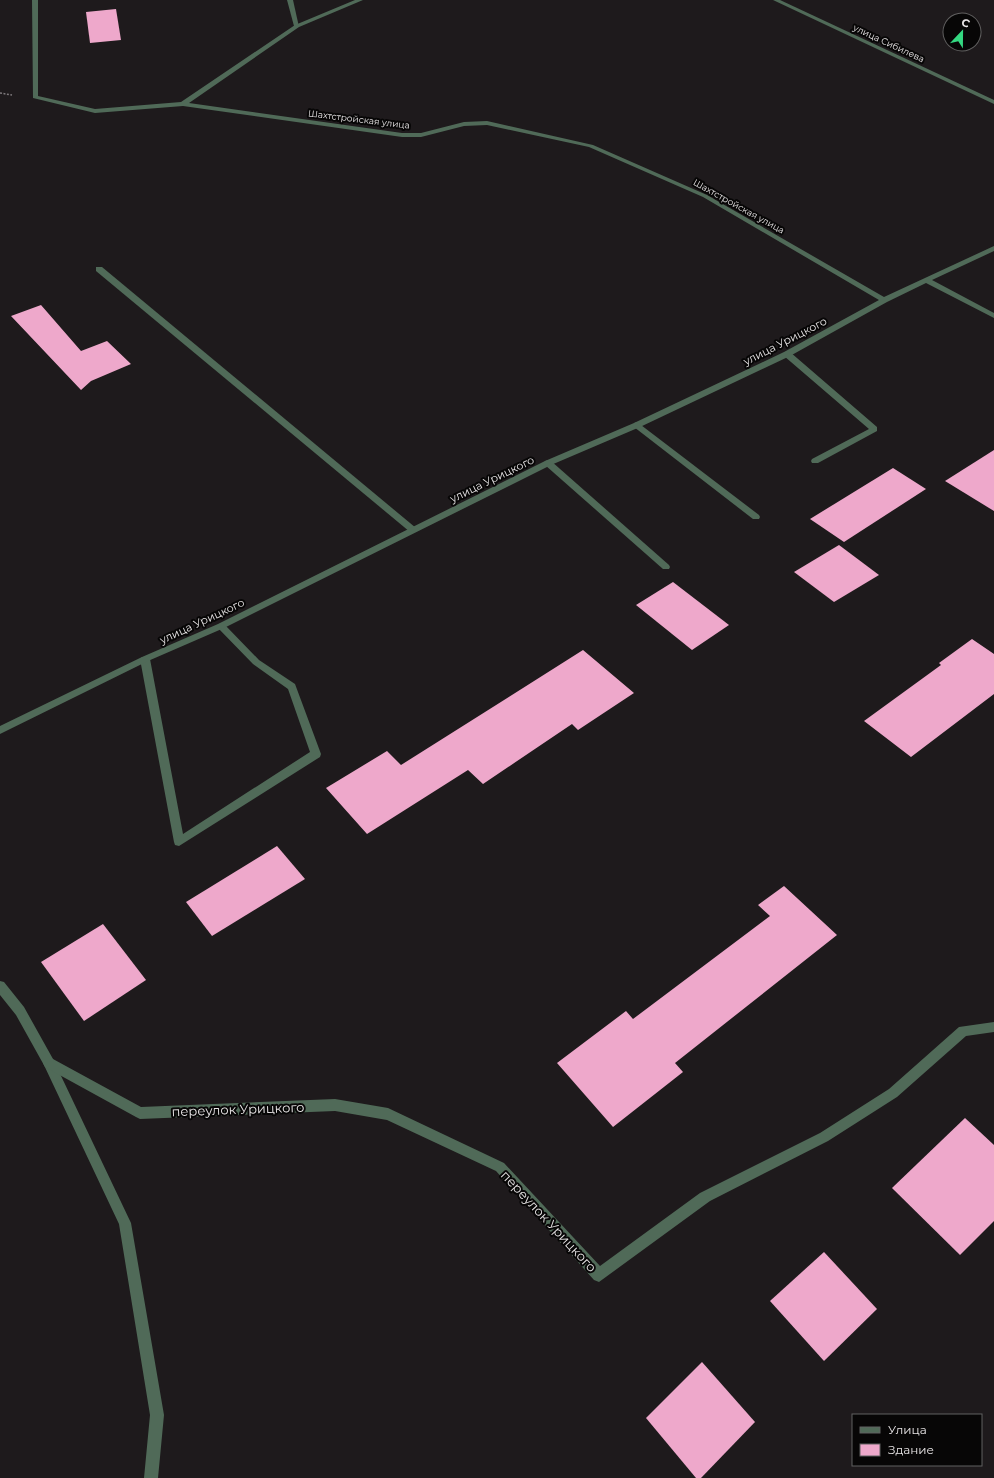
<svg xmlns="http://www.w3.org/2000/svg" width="994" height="1478" viewBox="0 0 994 1478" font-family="Montserrat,sans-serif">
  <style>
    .building { fill: #eea8cb }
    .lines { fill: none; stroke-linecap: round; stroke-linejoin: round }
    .path { stroke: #7d797b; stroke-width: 1.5; stroke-dasharray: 2 1.5; stroke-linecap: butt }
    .service { fill: #506a58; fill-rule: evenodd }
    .minor { fill: #506a58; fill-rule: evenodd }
    .labels { text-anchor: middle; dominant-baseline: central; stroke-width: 4; stroke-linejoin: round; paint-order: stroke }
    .far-street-label { font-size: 9px; fill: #e9e6e7; stroke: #070606 }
    .street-label { font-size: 11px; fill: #e9e6e7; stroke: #070606 }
    .near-street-label { font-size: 13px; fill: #e9e6e7; stroke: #070606 }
  </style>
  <rect width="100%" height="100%" fill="#1e1a1c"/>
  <!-- building -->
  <g class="building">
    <polygon points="116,9 121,40 90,43 86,12"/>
    <polygon points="41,305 81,351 107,341 131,364 91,381 81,390 11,316"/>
    <polygon points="994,450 994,511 945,481"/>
    <polygon points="893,468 926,489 844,542 810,519"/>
    <polygon points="839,545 879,575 834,602 794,572"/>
    <polygon points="673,582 729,625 692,650 636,605"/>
    <polygon points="972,639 994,654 994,694 911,757 864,721 941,665 939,663"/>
    <polygon points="583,650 634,693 578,730 572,724 483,784 468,770 367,834 326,788 387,751 401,765"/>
    <polygon points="277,846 305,879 212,936 186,902"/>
    <polygon points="784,886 837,935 675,1063 683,1072 613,1127 557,1063 626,1011 633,1019 770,916 758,905"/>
    <polygon points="103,924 146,980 84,1021 41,962"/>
    <polygon points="965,1118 994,1145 994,1221 960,1255 892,1188"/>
    <polygon points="824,1252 877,1309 824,1361 770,1301"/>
    <polygon points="702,1362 755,1422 701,1478 696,1478 646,1418"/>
  </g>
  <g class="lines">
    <!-- path -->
    <polyline class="path" points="0,93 12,95"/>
    <!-- service -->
    <g class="service">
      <polygon points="287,0 293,0 299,27 294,26"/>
      <polygon points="96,267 102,267 416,528 417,530 416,532 410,532 96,271"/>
      <polygon points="784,352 790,352 877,427 877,431 818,463 812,463 811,461 812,459 869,429 784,356"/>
      <polygon points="637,422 759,515 760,517 759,519 753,519 634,427 634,423"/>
      <polygon points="548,460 551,461 669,565 670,567 669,569 663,569 545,465 544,463 545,461"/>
      <polygon points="221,623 224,624 259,660 295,684 321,754 320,757 179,846 175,845 174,842 140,659 142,657 148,657 150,659 183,834 310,752 288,689 253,664 218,628 216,626"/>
      <polygon points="49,1057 53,1059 131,1223 164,1415 158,1478 144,1478 150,1415 119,1224 43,1063 45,1059"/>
    </g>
    <!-- minor -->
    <g class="minor">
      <polygon points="32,0 38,0 38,96 95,109 181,102 295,25 355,0 363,0 299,27 189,103 402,133 421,133 464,122 487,121 593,145 707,195 884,297 994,246 994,251 932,280 994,313 994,318 926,283 887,302 790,356 640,427 551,465 224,628 148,661 0,734 0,726 142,657 218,624 545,461 634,423 784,352 879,300 703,197 589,147 487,125 464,126 421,137 402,137 183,106 95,113 33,98"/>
      <polygon points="773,0 780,0 994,100 994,104"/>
      <polygon points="0,981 4,982 24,1007 53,1059 141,1107 335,1099 388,1108 504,1163 600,1266 700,1193 820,1133 889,1089 959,1027 994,1022 994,1032 966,1036 897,1097 828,1141 710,1201 599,1282 594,1280 496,1171 387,1120 335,1111 140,1119 136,1117 45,1067 16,1015 0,995"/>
    </g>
  </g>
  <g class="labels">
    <!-- far-street labels -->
    <g class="far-street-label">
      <text transform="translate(889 43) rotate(25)">улица Сибилева</text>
      <text transform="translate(359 119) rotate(7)">Шахтстройская улица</text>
      <text transform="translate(739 206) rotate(29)">Шахтстройская улица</text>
    </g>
    <!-- street labels -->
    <g class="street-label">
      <text transform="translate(785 341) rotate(-27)">улица Урицкого</text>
      <text transform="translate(492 479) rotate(-26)">улица Урицкого</text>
      <text transform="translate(202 621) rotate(-25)">улица Урицкого</text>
    </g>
    <!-- near-street labels -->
    <g class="near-street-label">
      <text transform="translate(238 1109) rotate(-2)">переулок Урицкого</text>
      <text transform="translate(549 1221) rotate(47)">переулок Урицкого</text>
    </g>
  </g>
  <!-- legend -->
  <rect x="852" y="1414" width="130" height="52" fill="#070606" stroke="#616060"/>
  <rect x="860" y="1427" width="20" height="6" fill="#506a58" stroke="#616060"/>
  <text x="888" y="1434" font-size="12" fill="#e9e6e7">Улица</text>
  <rect x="860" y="1444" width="20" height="12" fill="#eea8cb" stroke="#616060"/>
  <text x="888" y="1454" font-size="12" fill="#e9e6e7">Здание</text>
  <!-- north arrow -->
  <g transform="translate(962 32) rotate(22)"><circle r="19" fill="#070606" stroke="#616060"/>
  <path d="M0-3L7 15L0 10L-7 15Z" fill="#34d881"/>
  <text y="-6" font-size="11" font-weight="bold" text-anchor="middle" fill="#e9e6e7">С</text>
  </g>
</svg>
